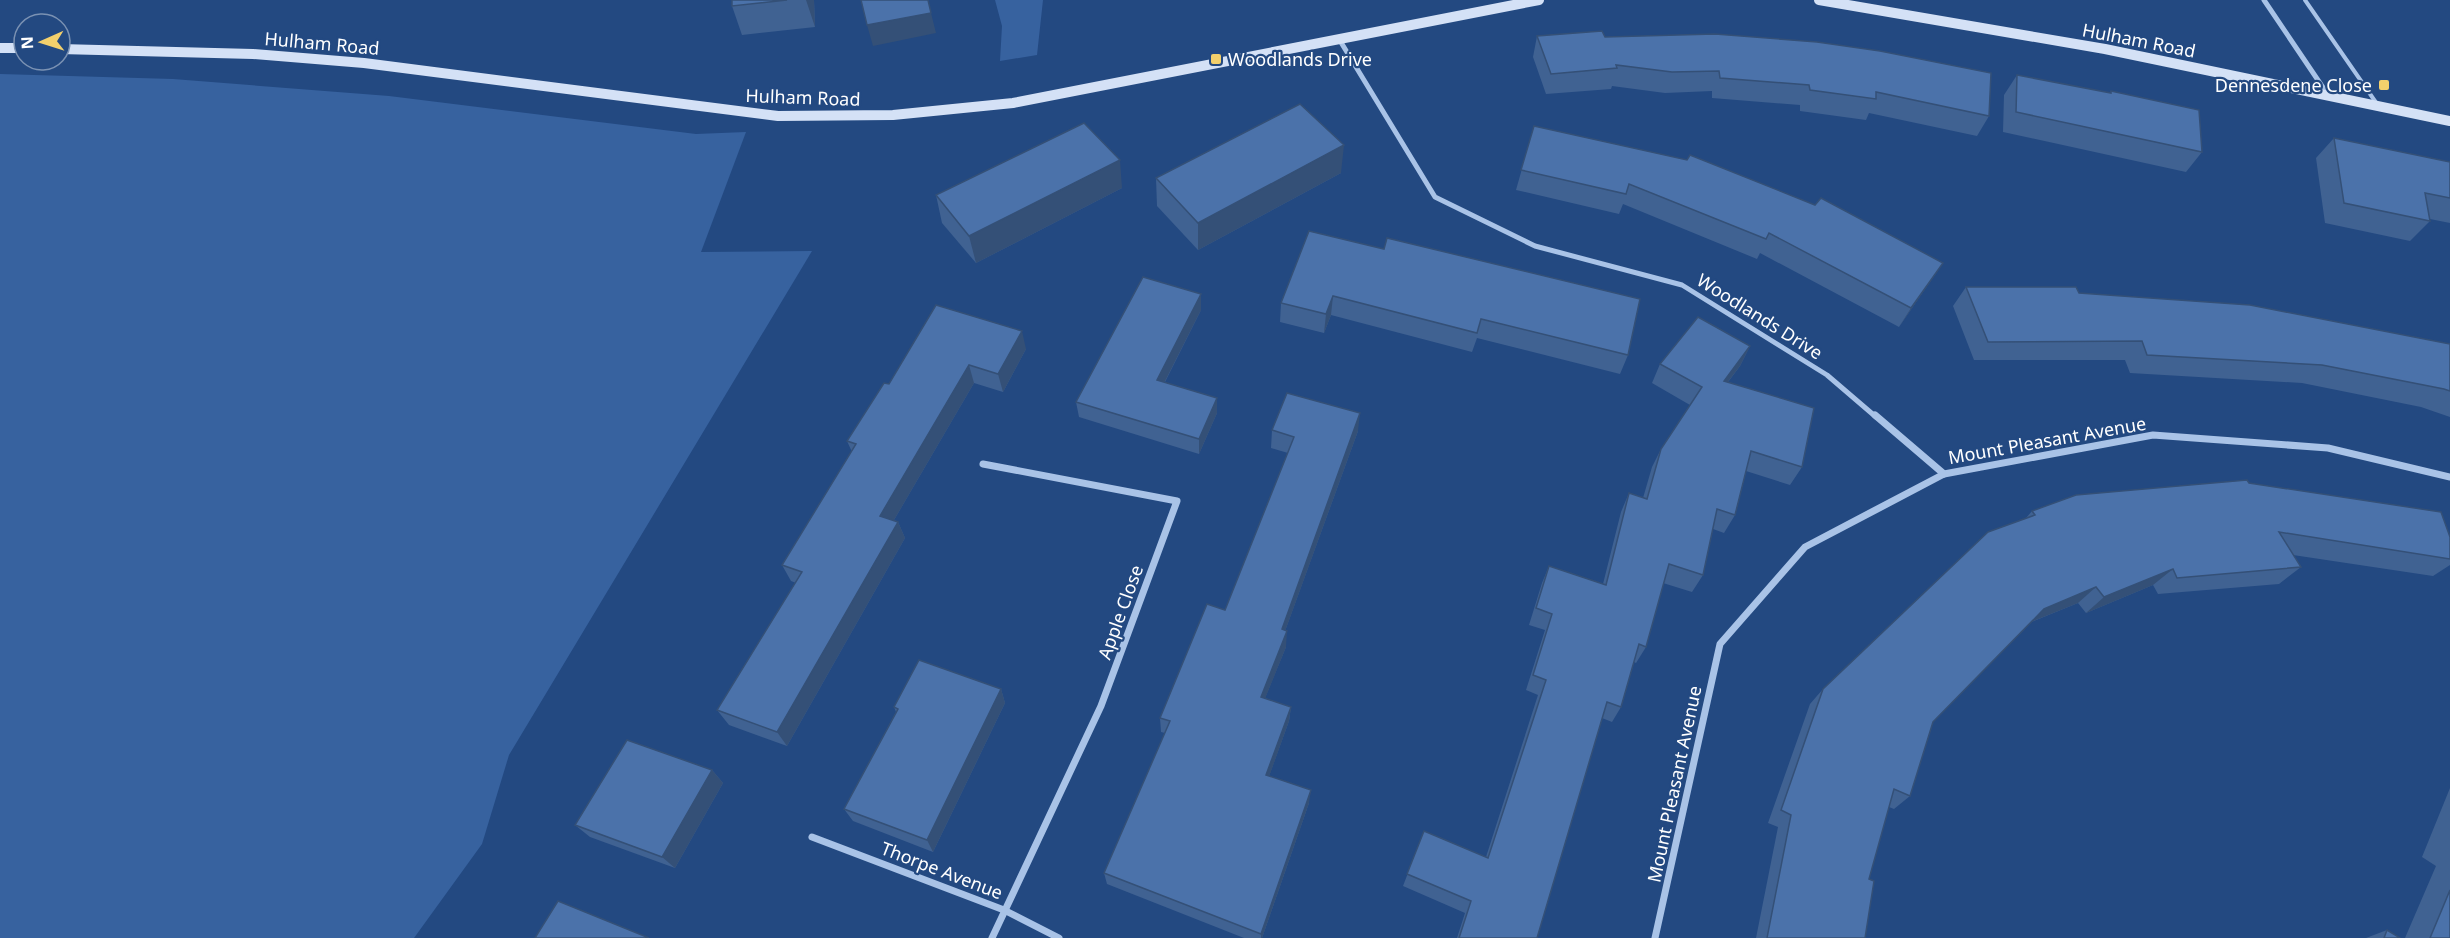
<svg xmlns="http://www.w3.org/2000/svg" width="2450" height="938" viewBox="0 0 2450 938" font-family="'Noto Sans',sans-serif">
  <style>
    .green { fill: #37629f }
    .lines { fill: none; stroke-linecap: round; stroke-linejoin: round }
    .lane { stroke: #a9c3e7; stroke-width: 4 }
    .street-far1 { stroke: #a9c3e7; stroke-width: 5 }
    .street { stroke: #a9c3e7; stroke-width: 7 }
    .secondary { stroke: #d4e1f6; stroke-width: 10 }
    .wall { fill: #406292 }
    .shaded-wall { fill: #345077 }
    .building { fill: #4b72aa; stroke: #345077; stroke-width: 1.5 }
    .poi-dot { fill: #f3d06c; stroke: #234981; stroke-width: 2 }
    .labels { text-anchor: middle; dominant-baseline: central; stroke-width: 4.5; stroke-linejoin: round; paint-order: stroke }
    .street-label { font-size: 18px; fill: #fff; stroke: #234981 }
    .poi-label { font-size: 18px; fill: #fff; stroke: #234981; text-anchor: start }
  </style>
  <rect width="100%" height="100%" fill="#234981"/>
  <!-- green -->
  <g class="green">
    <polygon points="995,0 1043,0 1037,55 1000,61 1002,26"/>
    <polygon points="0,74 173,79 389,96 696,134 746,132 701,252 812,251 509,755 482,844 414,938 0,938"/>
  </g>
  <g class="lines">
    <!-- lane -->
    <polyline class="lane" points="2305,0 2377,104"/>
    <!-- street-far1 -->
    <g class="street-far1">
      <polyline points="2264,0 2328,95"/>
      <polyline points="1339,39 1435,197 1535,246 1682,285 1827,375 1876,417"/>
    </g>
    <!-- street -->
    <g class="street">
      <polyline points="1875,415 1944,474"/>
      <polyline points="983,464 1177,501 1101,706 992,938"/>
      <polyline points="812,837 1004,910 1059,938"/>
      <polyline points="1655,938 1720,644 1805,547 1944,474 2153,435 2328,448 2450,477"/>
    </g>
    <!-- secondary -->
    <g class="secondary">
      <polyline points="1819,0 2105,49 2450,121"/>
      <polyline points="0,48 24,48"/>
      <polyline points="60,49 253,54 364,63 778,116 893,115 1013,103 1539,0"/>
    </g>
  </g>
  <!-- wall -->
  <g class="wall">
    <polygon points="732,0 814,0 815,27 742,35 732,6"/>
    <polygon points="1715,34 1989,116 1977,136 1869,113 1866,120 1800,111 1800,105 1712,98 1712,91 1665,93 1612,86 1611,89 1546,94 1533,57 1537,36 1605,37"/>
    <polygon points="2017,75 2110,93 2111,91 2202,152 2186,172 2003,132 2004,95"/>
    <polygon points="1534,126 1943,263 1899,327 1760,253 1757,259 1623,204 1619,214 1516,190"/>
    <polygon points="2334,138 2450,162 2450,223 2430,219 2430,221 2410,241 2325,223 2316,158"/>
    <polygon points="1341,173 1198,250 1157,206 1156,178"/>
    <polygon points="1122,188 976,263 942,223 936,195"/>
    <polygon points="1309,231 1628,355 1620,374 1477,338 1472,352 1331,315 1324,333 1280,322 1281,303"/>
    <polygon points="1966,287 2079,293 2450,344 2450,417 2421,407 2302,383 2130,373 2125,360 1974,360 1953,306"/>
    <polygon points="1201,310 1165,382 1217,413 1199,454 1079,417 1076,402"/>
    <polygon points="1750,346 1740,366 1728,382 1802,467 1790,485 1746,471 1735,515 1724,533 1713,529 1703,575 1692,592 1663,583 1646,647 1636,663 1634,662 1621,707 1612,722 1602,718 1537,938 1457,938 1465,913 1403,886 1424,831 1486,857 1538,695 1526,690 1545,630 1529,625 1542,583 1549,566 1603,584 1621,512 1629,493 1643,498 1652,467 1661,449 1690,405 1652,383 1660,364"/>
    <polygon points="1026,349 1003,392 974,383 894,520 898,522 905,538 787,746 729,725 717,710 796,583 791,581 782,565 852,452 847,441 889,384"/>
    <polygon points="1272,430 1358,431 1285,631 1286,647 1265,698 1291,707 1289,721 1269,776 1309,803 1262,938 1244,938 1107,884 1104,873 1165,733 1161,732 1160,718 1225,610 1288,453 1271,448"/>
    <polygon points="2249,483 2450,537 2450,565 2433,576 2293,555 2301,567 2279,584 2158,594 2153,585 2086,613 2078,603 2029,623 1933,722 1910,796 1894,809 1889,807 1869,879 1865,938 1756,938 1778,827 1768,823 1810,704 1823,689 2026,518 2032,511"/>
    <polygon points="1001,689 1005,703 933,852 853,821 844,809 896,712 894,707"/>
    <polygon points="712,770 723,783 675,868 590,837 575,825"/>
    <polygon points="2450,788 2450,938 2405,938 2436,866 2422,857"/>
    <polygon points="2387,930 2400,938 2366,938"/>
  </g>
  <!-- shaded-wall -->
  <g class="shaded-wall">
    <polygon points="806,0 814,0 815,27"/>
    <polygon points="931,13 936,33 873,46 867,25"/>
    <polygon points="1344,145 1341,173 1198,250 1198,223"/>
    <polygon points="1120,160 1122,188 976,263 969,236"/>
    <polygon points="1943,263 1930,282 1899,327 1911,308"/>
    <polygon points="1201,294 1201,310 1158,395 1157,380"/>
    <polygon points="1333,296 1331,315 1324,333 1326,314"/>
    <polygon points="1022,331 1026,349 1003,392 998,374"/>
    <polygon points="1750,346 1740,366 1714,400 1724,381"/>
    <polygon points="969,365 974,383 887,532 880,516"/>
    <polygon points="1217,398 1217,413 1199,454 1199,439"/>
    <polygon points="1360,413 1358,431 1280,645 1282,629"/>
    <polygon points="898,522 905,538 787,746 777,732"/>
    <polygon points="2173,569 2153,585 2086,613 2104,597"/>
    <polygon points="2096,587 2078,603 2026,624 2044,609"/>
    <polygon points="1287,631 1286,647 1260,711 1261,697"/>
    <polygon points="1001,689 1005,703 933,852 927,840"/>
    <polygon points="1291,707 1289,721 1265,788 1266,775"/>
    <polygon points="712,770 723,783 675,868 662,857"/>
    <polygon points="1311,790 1309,803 1262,938 1261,938 1261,934"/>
  </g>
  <!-- building -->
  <g class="building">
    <polygon points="732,0 787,0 732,6"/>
    <polygon points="861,0 928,0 931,13 867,25"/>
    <polygon points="1602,31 1605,37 1715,34 1817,42 1880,51 1991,73 1989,116 1876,92 1876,99 1810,90 1809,85 1720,78 1719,71 1672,72 1616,65 1617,68 1551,74 1537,36"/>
    <polygon points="2017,75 2111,93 2111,91 2199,110 2202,152 2016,112"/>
    <polygon points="1300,104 1344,145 1198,223 1156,178"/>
    <polygon points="1084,123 1120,160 969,236 936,195"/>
    <polygon points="1534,126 1687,160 1690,155 1815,205 1821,198 1943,263 1911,308 1769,233 1766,239 1629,184 1626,194 1521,170"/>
    <polygon points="2334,138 2450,162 2450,198 2425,193 2430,221 2344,203"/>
    <polygon points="1309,231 1384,249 1387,238 1640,299 1628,355 1481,319 1477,333 1333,296 1326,314 1281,303"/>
    <polygon points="1143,277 1201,294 1157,380 1217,398 1199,439 1076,402"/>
    <polygon points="1966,287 2076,287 2079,293 2250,305 2450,344 2450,391 2444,389 2322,365 2147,355 2142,341 1988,342"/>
    <polygon points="936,305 1022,331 998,374 969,365 880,516 898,522 777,732 717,710 802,572 782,565 856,444 847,441 884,383 889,384"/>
    <polygon points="1698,317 1750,346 1724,381 1814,408 1802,467 1751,451 1735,515 1717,509 1703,575 1669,564 1646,647 1639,644 1621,707 1607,702 1537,938 1459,938 1471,901 1407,874 1424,831 1488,858 1546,680 1533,675 1552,614 1536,608 1549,566 1606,585 1629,493 1647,499 1661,449 1702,387 1660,364"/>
    <polygon points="1287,393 1360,413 1282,629 1287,631 1261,697 1291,707 1266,775 1311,790 1261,934 1104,873 1170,721 1160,718 1207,604 1225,610 1294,437 1272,430"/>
    <polygon points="2247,480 2249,483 2441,512 2450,537 2450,559 2279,532 2301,567 2177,578 2173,569 2104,597 2096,587 2044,609 1933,722 1910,796 1894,789 1869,879 1874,881 1865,938 1767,938 1791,815 1781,810 1823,689 1988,532 2035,515 2032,511 2076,495"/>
    <polygon points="919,660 1001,689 927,840 844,809 898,709 894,707"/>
    <polygon points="627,740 712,770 662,857 575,825"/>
    <polygon points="2450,890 2450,938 2430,938"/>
    <polygon points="558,901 649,938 535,938"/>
    <polygon points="2387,930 2400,938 2384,938"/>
  </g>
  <!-- markers -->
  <g class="poi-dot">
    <rect x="1210" y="53" width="12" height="12" rx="3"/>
    <rect x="2378" y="79" width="12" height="12" rx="3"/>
  </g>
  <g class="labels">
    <!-- street labels -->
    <g class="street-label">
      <text transform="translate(2139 40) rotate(11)">Hulham Road</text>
      <text transform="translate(322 43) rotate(5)">Hulham Road</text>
      <text transform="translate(803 97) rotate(2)">Hulham Road</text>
      <text transform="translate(1760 316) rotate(32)">Woodlands Drive</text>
      <text transform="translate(2047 440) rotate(-10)">Mount Pleasant Avenue</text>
      <text transform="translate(1120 612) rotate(-70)">Apple Close</text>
      <text transform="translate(1674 784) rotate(-78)">Mount Pleasant Avenue</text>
      <text transform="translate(942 870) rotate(21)">Thorpe Avenue</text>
    </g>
    <!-- poi labels -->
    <g class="poi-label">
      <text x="1228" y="59">Woodlands Drive</text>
      <text x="2372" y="85" text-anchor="end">Dennesdene Close</text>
    </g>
  </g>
  <!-- north arrow -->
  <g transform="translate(42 42) rotate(267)"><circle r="28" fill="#234981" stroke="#7b92b3" stroke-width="1.5"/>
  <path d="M0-4.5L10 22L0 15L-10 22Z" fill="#f3d06c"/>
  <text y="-9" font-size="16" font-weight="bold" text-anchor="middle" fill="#ffffff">N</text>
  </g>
</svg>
